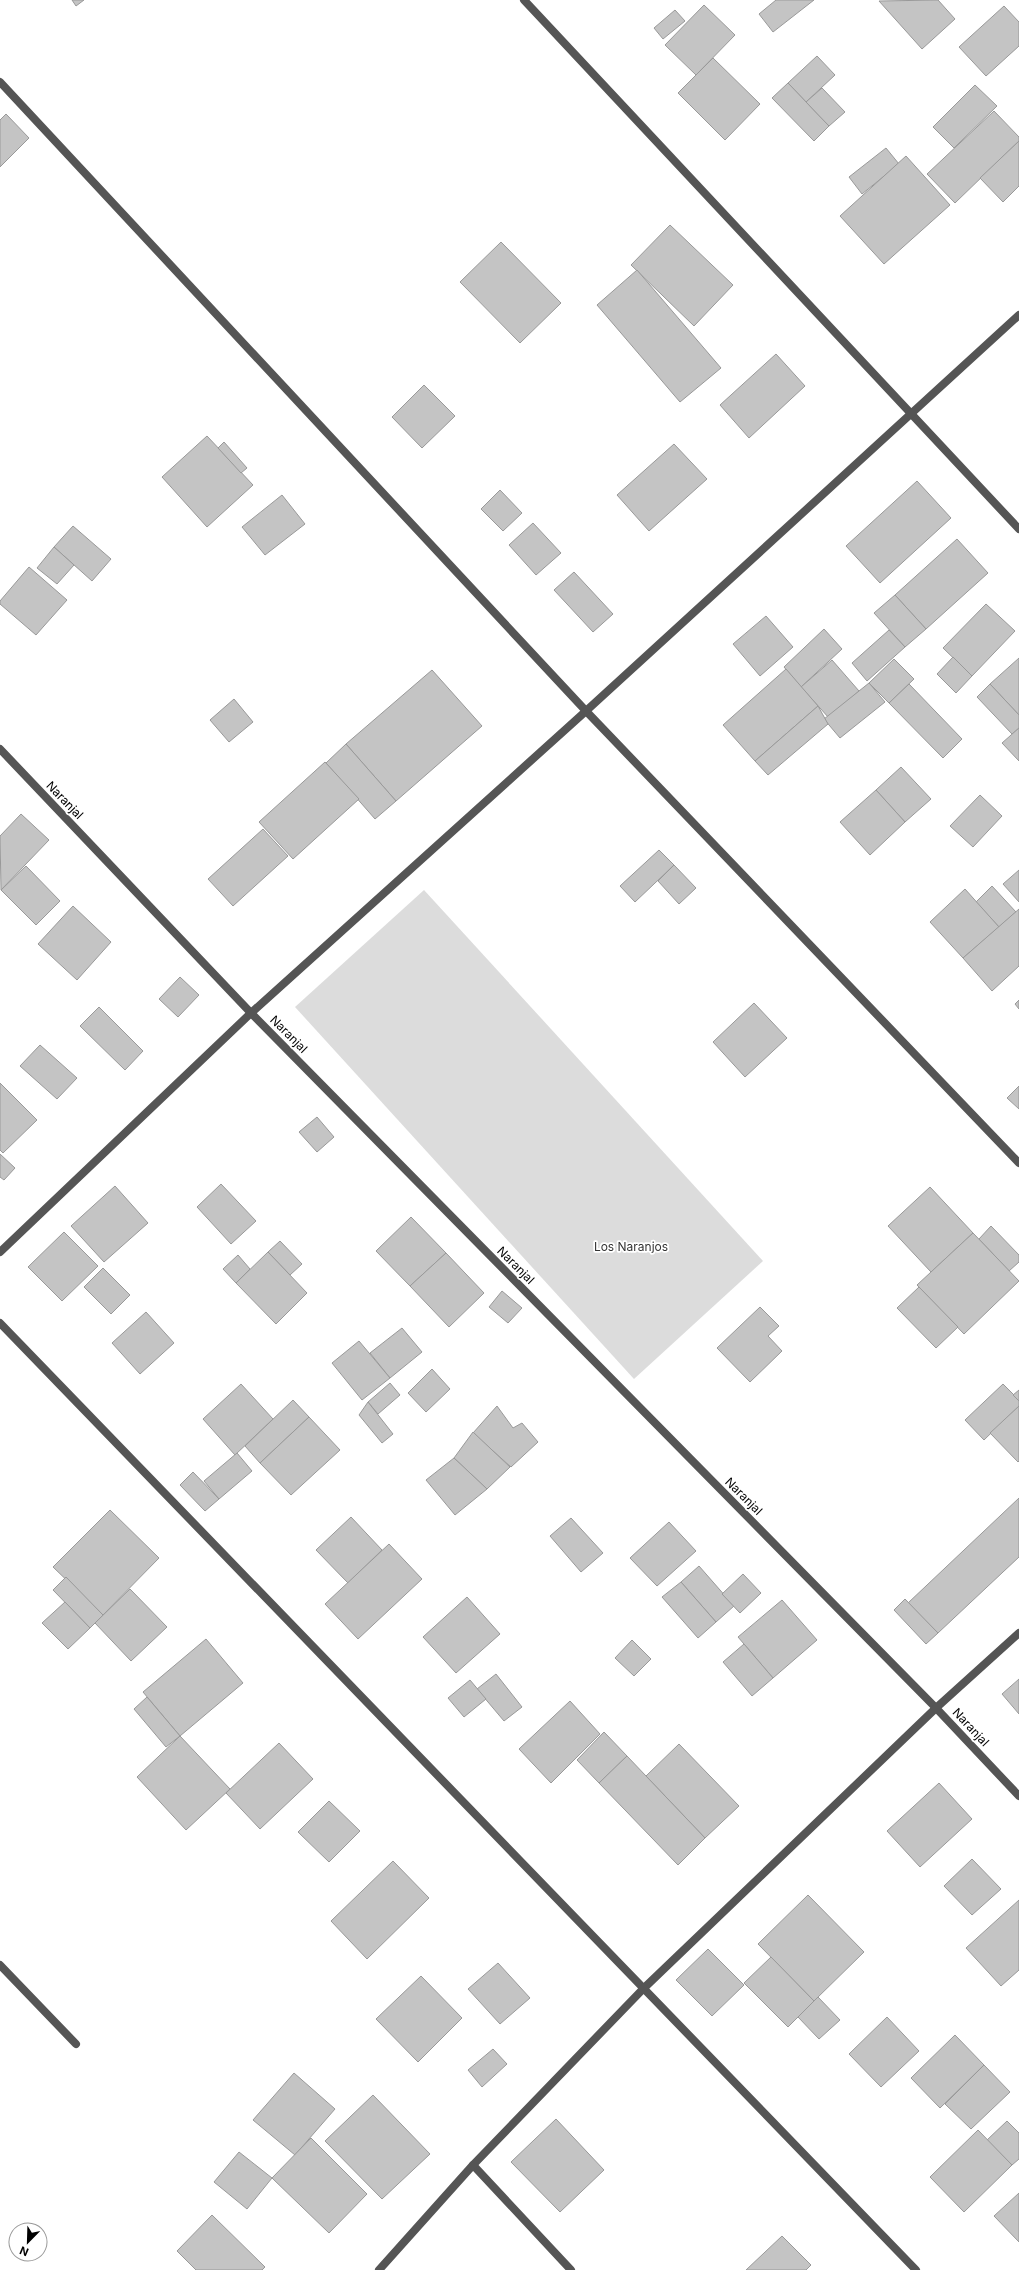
<svg xmlns="http://www.w3.org/2000/svg" width="1019" height="2270" viewBox="0 0 1019 2270" font-family="Inter,sans-serif">
  <style>
    .green { fill: #dcdcdc }
    .building { fill: #c4c4c4; stroke: #999 }
    .lines { fill: none; stroke-linecap: round; stroke-linejoin: round }
    .service { stroke: #555; stroke-width: 8 }
    .minor { stroke: #555; stroke-width: 8 }
    .labels { text-anchor: middle; dominant-baseline: central; stroke-width: 3.5; stroke-linejoin: round; paint-order: stroke }
    .street-label { font-size: 12px; fill: #000; stroke: #fff }
    .park-label { font-size: 12px; fill: #333; stroke: #fff }
  </style>
  <rect width="100%" height="100%" fill="#fff"/>
  <!-- green -->
  <polygon class="green" points="424,890 763,1261 634,1379 295,1007"/>
  <!-- building -->
  <g class="building">
    <polygon points="72,0 84,0 76,6"/>
    <polygon points="776,0 814,0 773,32 759,14"/>
    <polygon points="938,0 955,19 922,49 879,1"/>
    <polygon points="704,5 735,35 696,75 665,45"/>
    <polygon points="1004,6 1019,22 1019,46 986,76 959,47"/>
    <polygon points="675,10 685,21 663,39 654,28"/>
    <polygon points="817,56 835,75 806,102 788,83"/>
    <polygon points="713,58 760,104 725,140 678,93"/>
    <polygon points="788,83 829,126 814,141 772,98"/>
    <polygon points="975,85 997,106 954,148 933,127"/>
    <polygon points="822,88 845,112 829,126 806,102"/>
    <polygon points="994,111 1019,137 1019,141 955,203 927,174"/>
    <polygon points="6,114 29,138 0,167 0,120"/>
    <polygon points="1019,141 1019,186 1003,202 980,178"/>
    <polygon points="886,148 899,164 862,194 849,177"/>
    <polygon points="906,156 950,205 884,264 840,216"/>
    <polygon points="670,225 733,285 694,326 631,265"/>
    <polygon points="501,242 561,303 520,343 460,282"/>
    <polygon points="637,270 721,368 680,402 597,305"/>
    <polygon points="776,354 805,386 749,438 720,405"/>
    <polygon points="424,385 455,416 422,448 392,417"/>
    <polygon points="207,436 253,485 207,527 162,477"/>
    <polygon points="224,442 247,468 241,473 218,448"/>
    <polygon points="674,444 707,479 649,531 617,495"/>
    <polygon points="917,481 951,518 880,583 846,546"/>
    <polygon points="500,490 522,513 503,531 481,509"/>
    <polygon points="282,495 305,524 265,555 242,527"/>
    <polygon points="533,523 561,553 536,575 509,545"/>
    <polygon points="73,526 111,559 92,581 54,547"/>
    <polygon points="957,539 988,573 926,629 895,595"/>
    <polygon points="54,547 74,565 57,584 37,568"/>
    <polygon points="29,567 67,600 36,635 0,604 0,601"/>
    <polygon points="574,572 613,614 593,632 554,590"/>
    <polygon points="895,595 926,629 905,647 874,613"/>
    <polygon points="986,604 1015,631 972,676 943,648"/>
    <polygon points="766,616 793,647 760,676 733,644"/>
    <polygon points="824,629 842,649 801,687 784,667"/>
    <polygon points="889,630 905,647 867,681 852,663"/>
    <polygon points="953,657 972,676 956,693 937,674"/>
    <polygon points="1019,658 1019,715 990,684"/>
    <polygon points="894,659 914,679 889,703 869,683"/>
    <polygon points="832,660 859,691 829,718 801,687"/>
    <polygon points="786,669 818,706 755,761 723,725"/>
    <polygon points="432,670 482,726 396,801 346,744"/>
    <polygon points="869,683 885,702 840,738 824,719"/>
    <polygon points="909,684 962,739 943,758 889,703"/>
    <polygon points="990,684 1019,715 1019,728 1012,734 977,697"/>
    <polygon points="234,699 253,722 229,742 210,720"/>
    <polygon points="818,706 828,724 768,775 755,761"/>
    <polygon points="1019,728 1019,761 1002,743"/>
    <polygon points="346,744 396,801 375,819 326,763"/>
    <polygon points="325,762 359,799 293,859 259,822"/>
    <polygon points="901,767 931,799 905,822 876,790"/>
    <polygon points="876,790 905,822 870,855 840,822"/>
    <polygon points="980,795 1002,816 973,847 950,826"/>
    <polygon points="21,814 49,840 1,890 0,836"/>
    <polygon points="263,829 288,856 233,906 208,879"/>
    <polygon points="659,850 674,865 635,902 620,886"/>
    <polygon points="674,865 696,888 679,904 658,881"/>
    <polygon points="26,866 60,901 36,925 1,890"/>
    <polygon points="1019,870 1019,902 1003,884"/>
    <polygon points="992,886 1016,912 999,927 976,902"/>
    <polygon points="965,889 999,927 963,958 930,922"/>
    <polygon points="73,906 111,942 77,980 38,944"/>
    <polygon points="1019,909 1019,966 992,991 963,958"/>
    <polygon points="180,977 199,995 178,1017 159,999"/>
    <polygon points="1019,1000 1019,1009 1015,1004"/>
    <polygon points="754,1003 787,1038 745,1077 713,1042"/>
    <polygon points="99,1007 143,1051 125,1070 80,1026"/>
    <polygon points="40,1045 77,1078 57,1099 20,1066"/>
    <polygon points="0,1083 37,1120 3,1153 0,1150"/>
    <polygon points="1019,1086 1019,1109 1007,1098"/>
    <polygon points="317,1117 334,1137 317,1152 299,1132"/>
    <polygon points="0,1154 15,1168 4,1180 0,1177"/>
    <polygon points="221,1184 256,1221 231,1244 197,1207"/>
    <polygon points="115,1186 148,1223 104,1262 71,1226"/>
    <polygon points="930,1187 973,1233 931,1272 888,1226"/>
    <polygon points="411,1217 446,1253 410,1286 376,1251"/>
    <polygon points="991,1226 1019,1255 1019,1262 1009,1271 979,1239"/>
    <polygon points="64,1232 98,1266 62,1301 28,1267"/>
    <polygon points="973,1233 1019,1281 964,1334 917,1285"/>
    <polygon points="280,1241 302,1264 290,1275 268,1252"/>
    <polygon points="268,1252 307,1293 276,1324 236,1283"/>
    <polygon points="446,1253 484,1293 449,1327 410,1286"/>
    <polygon points="238,1255 250,1269 236,1283 223,1269"/>
    <polygon points="103,1268 130,1295 111,1314 84,1287"/>
    <polygon points="919,1287 958,1327 936,1348 897,1308"/>
    <polygon points="502,1291 522,1308 508,1323 489,1307"/>
    <polygon points="760,1307 779,1326 768,1336 782,1351 750,1382 717,1348"/>
    <polygon points="146,1312 174,1343 140,1374 112,1343"/>
    <polygon points="402,1328 422,1352 390,1378 370,1353"/>
    <polygon points="359,1341 390,1378 362,1400 332,1363"/>
    <polygon points="432,1369 450,1389 426,1412 408,1393"/>
    <polygon points="390,1383 400,1395 378,1414 368,1402"/>
    <polygon points="241,1384 273,1419 235,1455 203,1419"/>
    <polygon points="1003,1384 1019,1400 1019,1406 984,1440 965,1420"/>
    <polygon points="1019,1390 1019,1401 1013,1395"/>
    <polygon points="293,1400 309,1417 260,1463 245,1446"/>
    <polygon points="368,1402 393,1434 382,1443 359,1415"/>
    <polygon points="497,1406 513,1428 522,1423 538,1442 511,1467 473,1433"/>
    <polygon points="1019,1406 1019,1461 1018,1462 990,1433"/>
    <polygon points="309,1417 340,1450 291,1495 260,1463"/>
    <polygon points="473,1432 510,1467 487,1489 454,1458"/>
    <polygon points="237,1453 252,1471 219,1499 204,1481"/>
    <polygon points="454,1458 487,1489 455,1515 426,1480"/>
    <polygon points="193,1472 219,1499 205,1511 180,1485"/>
    <polygon points="1019,1498 1019,1557 938,1633 908,1603"/>
    <polygon points="110,1510 159,1558 103,1615 53,1567"/>
    <polygon points="351,1517 382,1550 348,1583 316,1550"/>
    <polygon points="571,1518 603,1553 581,1572 550,1536"/>
    <polygon points="669,1522 696,1551 657,1586 630,1558"/>
    <polygon points="389,1544 422,1579 358,1639 325,1604"/>
    <polygon points="699,1566 734,1606 716,1622 681,1582"/>
    <polygon points="743,1574 761,1593 740,1613 722,1594"/>
    <polygon points="66,1577 103,1615 90,1628 53,1590"/>
    <polygon points="681,1582 716,1622 698,1638 662,1597"/>
    <polygon points="130,1589 167,1627 131,1661 95,1623"/>
    <polygon points="467,1597 500,1634 456,1673 423,1637"/>
    <polygon points="905,1599 938,1633 926,1644 894,1610"/>
    <polygon points="782,1600 817,1640 773,1678 738,1637"/>
    <polygon points="65,1602 90,1628 68,1649 42,1623"/>
    <polygon points="206,1639 243,1683 180,1736 143,1692"/>
    <polygon points="632,1640 651,1659 634,1676 615,1658"/>
    <polygon points="744,1644 773,1678 752,1696 723,1662"/>
    <polygon points="496,1674 522,1707 504,1721 477,1689"/>
    <polygon points="1019,1679 1019,1714 1002,1694"/>
    <polygon points="470,1680 486,1699 464,1717 448,1698"/>
    <polygon points="147,1697 180,1736 166,1747 134,1709"/>
    <polygon points="570,1701 600,1734 551,1783 519,1749"/>
    <polygon points="604,1732 627,1756 599,1783 577,1760"/>
    <polygon points="180,1736 230,1789 186,1830 137,1777"/>
    <polygon points="279,1743 313,1779 260,1829 226,1793"/>
    <polygon points="679,1744 739,1806 705,1838 646,1776"/>
    <polygon points="627,1756 705,1838 678,1865 599,1783"/>
    <polygon points="939,1783 972,1819 920,1867 887,1831"/>
    <polygon points="329,1801 360,1831 329,1862 298,1832"/>
    <polygon points="972,1859 1001,1889 972,1915 944,1886"/>
    <polygon points="393,1861 429,1898 367,1959 331,1921"/>
    <polygon points="808,1895 864,1952 814,2001 758,1944"/>
    <polygon points="1019,1900 1019,1970 1001,1986 966,1948"/>
    <polygon points="708,1949 744,1985 712,2016 676,1980"/>
    <polygon points="771,1957 814,2001 788,2027 744,1983"/>
    <polygon points="498,1963 530,1998 500,2024 468,1989"/>
    <polygon points="421,1976 462,2018 418,2062 376,2019"/>
    <polygon points="818,1997 840,2020 819,2039 798,2017"/>
    <polygon points="887,2017 919,2051 881,2087 849,2054"/>
    <polygon points="955,2035 984,2065 940,2108 911,2078"/>
    <polygon points="493,2049 507,2064 482,2087 468,2070"/>
    <polygon points="984,2065 1010,2092 971,2129 945,2104"/>
    <polygon points="294,2073 335,2109 295,2155 253,2120"/>
    <polygon points="373,2095 430,2154 382,2199 325,2141"/>
    <polygon points="556,2119 604,2170 560,2212 511,2162"/>
    <polygon points="1007,2121 1019,2133 1019,2159 1012,2165 987,2140"/>
    <polygon points="978,2130 1012,2165 964,2212 930,2177"/>
    <polygon points="311,2138 367,2194 329,2233 272,2178"/>
    <polygon points="239,2152 272,2178 247,2209 214,2182"/>
    <polygon points="1019,2193 1019,2242 994,2216"/>
    <polygon points="212,2215 265,2267 262,2270 196,2270 177,2251"/>
    <polygon points="782,2236 811,2265 806,2270 746,2270"/>
  </g>
  <g class="lines">
    <!-- service -->
    <polyline class="service" points="0,1965 76,2044"/>
    <!-- minor -->
    <g class="minor">
      <polyline points="524,0 1019,529"/>
      <polyline points="0,82 586,711 1019,1163"/>
      <polyline points="0,749 251,1013 936,1708 1019,1796"/>
      <polyline points="0,1252 251,1013 586,711 1019,315"/>
      <polyline points="0,1323 916,2270"/>
      <polyline points="473,2165 571,2270"/>
      <polyline points="379,2270 473,2165 643,1989 936,1708 1019,1633"/>
    </g>
  </g>
  <g class="labels">
    <!-- street labels -->
    <g class="street-label">
      <text transform="translate(65 800) rotate(46)">Naranjal</text>
      <text transform="translate(289 1034) rotate(45)">Naranjal</text>
      <text transform="translate(516 1265) rotate(45)">Naranjal</text>
      <text transform="translate(744 1496) rotate(45)">Naranjal</text>
      <text transform="translate(971 1727) rotate(47)">Naranjal</text>
    </g>
    <!-- park labels -->
    <g class="park-label">
      <text x="631" y="1246">Los Naranjos</text>
    </g>
  </g>
  <!-- north arrow -->
  <g transform="translate(28 2242) rotate(203)"><circle r="19" fill="#ffffff" stroke="#999999"/>
  <path d="M0-3L7 15L0 10L-7 15Z" fill="#000000"/>
  <text y="-6" font-size="11" font-weight="bold" text-anchor="middle" fill="#000000">N</text>
  </g>
</svg>
